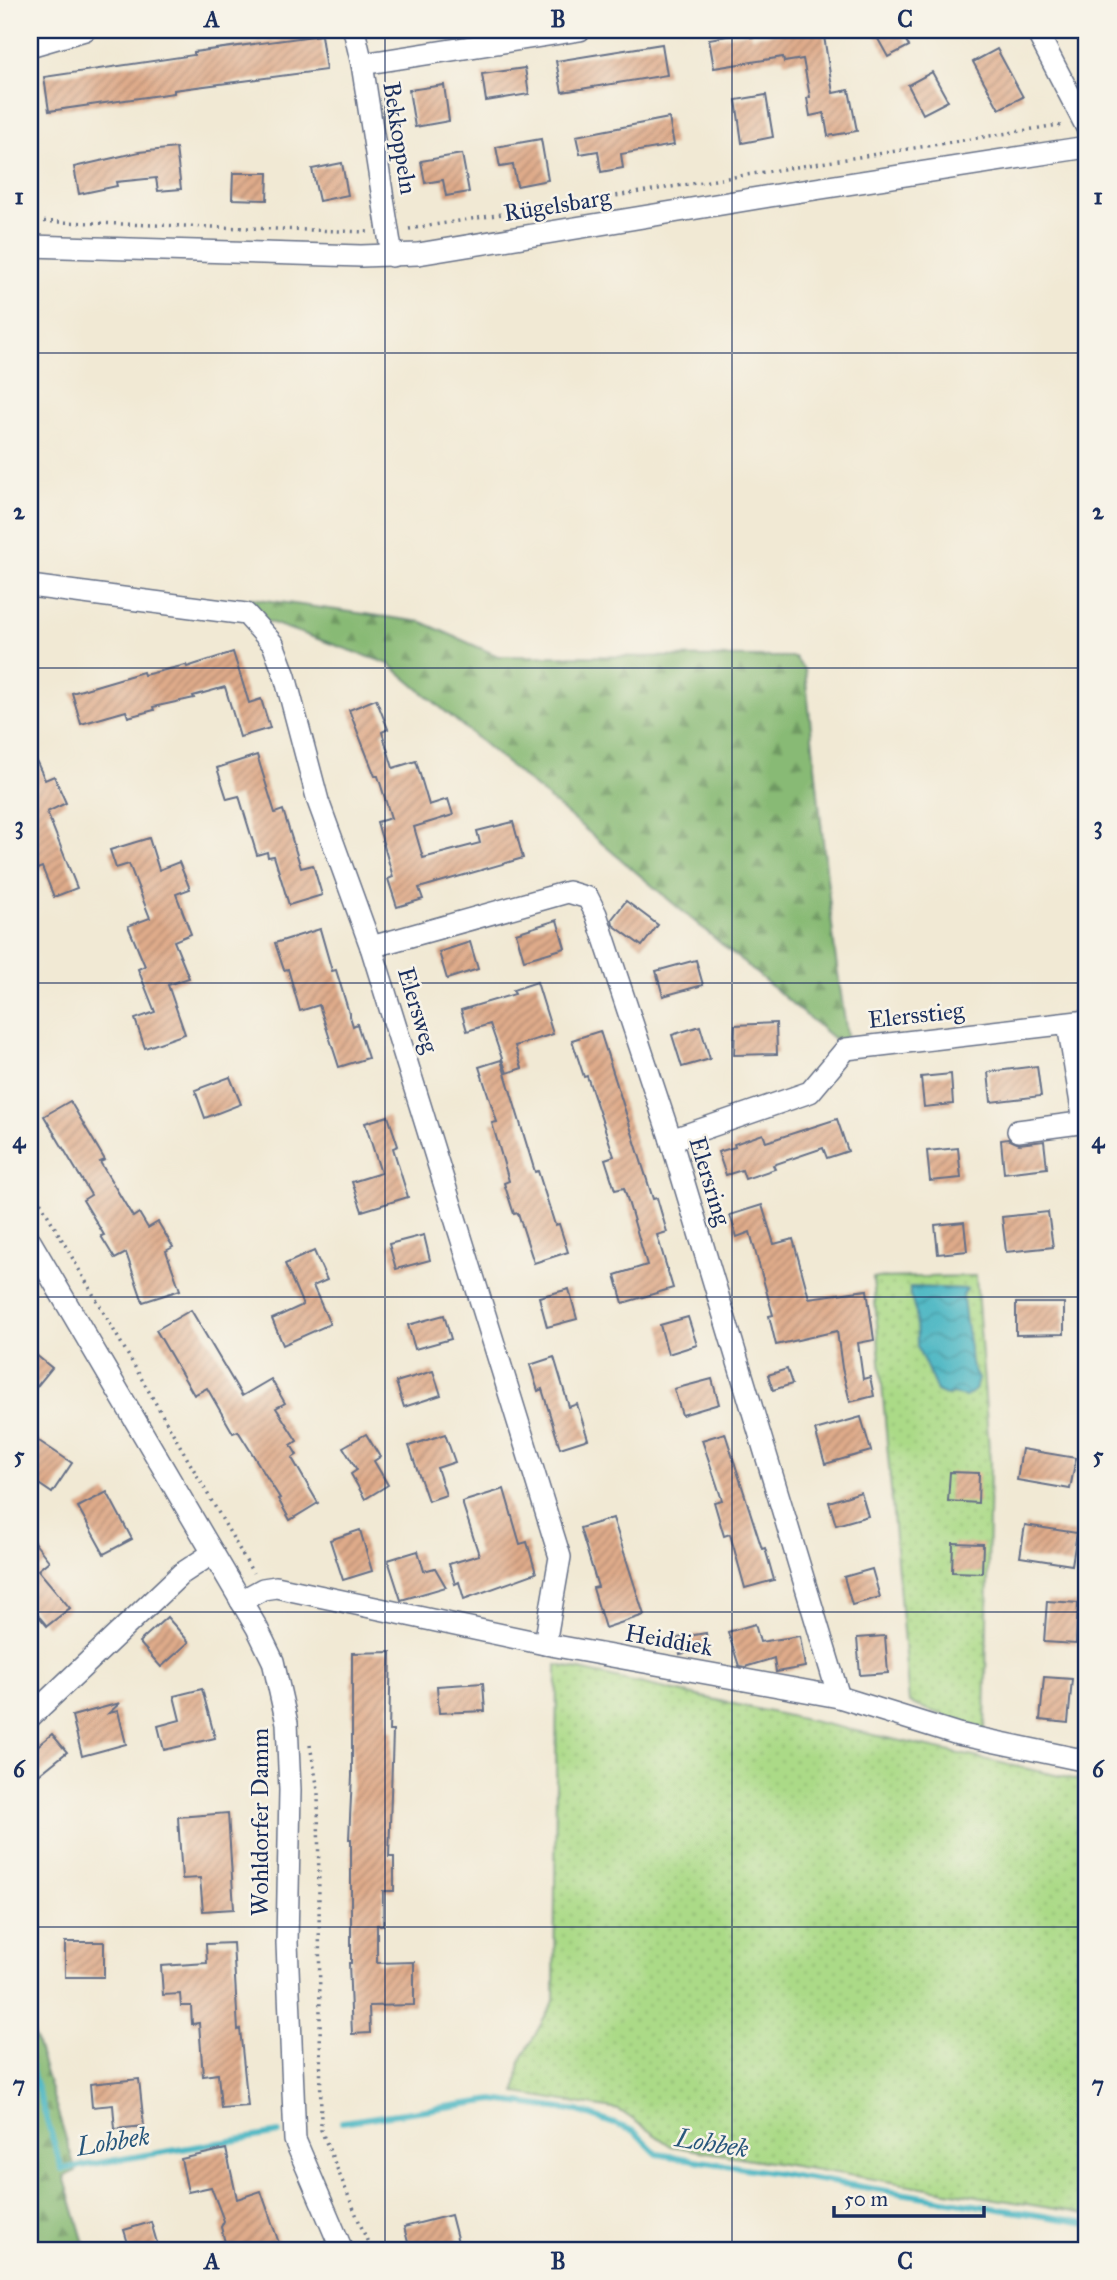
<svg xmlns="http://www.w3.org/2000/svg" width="1117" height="2280" viewBox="0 0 1117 2280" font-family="'IM FELL Great Primer',serif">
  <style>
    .green { fill: url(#green-dots); stroke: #638472; stroke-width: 2 }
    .forest { fill: url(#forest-firs); stroke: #527469; stroke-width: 2 }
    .water { fill: url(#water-waves); stroke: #317290; stroke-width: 2 }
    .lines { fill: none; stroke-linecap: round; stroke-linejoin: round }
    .stream { stroke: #47b5c2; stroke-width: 6 }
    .building { fill: url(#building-hatch) }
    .minor-casing { stroke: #667087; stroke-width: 24 }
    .path { stroke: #667087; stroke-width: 3.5; stroke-dasharray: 2 5; stroke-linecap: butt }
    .minor { stroke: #fff; stroke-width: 21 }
    .grid { fill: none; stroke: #1b2f5e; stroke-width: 2; stroke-opacity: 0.55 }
    .labels { text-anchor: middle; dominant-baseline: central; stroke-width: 5; stroke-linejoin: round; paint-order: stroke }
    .street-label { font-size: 24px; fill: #1b2f5e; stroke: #f7f3e8 }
    .water-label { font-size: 26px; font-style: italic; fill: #28577c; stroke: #f7f3e8 }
    .neatline { fill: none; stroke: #1b2f5e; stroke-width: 2.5 }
    .grid-label { font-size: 23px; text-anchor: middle; font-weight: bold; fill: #1b2f5e }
  </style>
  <defs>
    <pattern id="green-dots" width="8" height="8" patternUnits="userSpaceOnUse" patternTransform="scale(1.75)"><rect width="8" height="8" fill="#abda87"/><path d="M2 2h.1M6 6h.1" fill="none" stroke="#93bb77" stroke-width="1.8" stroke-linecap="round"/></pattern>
    <pattern id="forest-firs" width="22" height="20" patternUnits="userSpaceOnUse" patternTransform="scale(1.75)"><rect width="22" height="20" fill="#88ba74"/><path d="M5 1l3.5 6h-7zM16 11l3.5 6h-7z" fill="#6e9862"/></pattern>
    <pattern id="water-waves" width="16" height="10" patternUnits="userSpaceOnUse" patternTransform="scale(1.75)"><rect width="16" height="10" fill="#47b5c2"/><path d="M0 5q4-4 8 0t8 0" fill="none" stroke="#3a94a1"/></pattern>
    <pattern id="building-hatch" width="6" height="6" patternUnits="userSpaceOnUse" patternTransform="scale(1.75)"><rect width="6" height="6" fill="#dfab8a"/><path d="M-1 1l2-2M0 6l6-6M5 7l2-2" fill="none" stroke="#b48c74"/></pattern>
  </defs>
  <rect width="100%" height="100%" fill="#f7f3e8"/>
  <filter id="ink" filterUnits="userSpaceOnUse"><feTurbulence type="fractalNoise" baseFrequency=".0143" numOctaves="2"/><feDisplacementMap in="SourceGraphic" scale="14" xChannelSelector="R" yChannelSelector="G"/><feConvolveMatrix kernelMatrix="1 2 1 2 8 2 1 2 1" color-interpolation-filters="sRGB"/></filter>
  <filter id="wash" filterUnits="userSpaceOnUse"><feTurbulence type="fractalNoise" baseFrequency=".00686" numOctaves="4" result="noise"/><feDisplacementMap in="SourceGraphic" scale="28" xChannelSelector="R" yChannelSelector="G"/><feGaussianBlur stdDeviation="1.57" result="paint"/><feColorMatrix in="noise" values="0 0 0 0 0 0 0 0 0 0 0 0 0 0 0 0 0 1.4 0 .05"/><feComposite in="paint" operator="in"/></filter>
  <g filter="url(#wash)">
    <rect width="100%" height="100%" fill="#f1e9d4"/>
    <!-- green -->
    <g class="green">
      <polygon points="976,1276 990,1463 985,1730 909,1703 873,1278"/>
      <polygon points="557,1665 1087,1782 1087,2214 671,2146 619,2110 516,2093 520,2062 554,2001"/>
    </g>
    <!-- forest -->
    <g class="forest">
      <polygon points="251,598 422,622 498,656 795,657 805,671 835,953 847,1035 853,1049 846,1049 389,664 246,614"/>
      <polygon points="30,2022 76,2171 64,2176 86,2250 30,2250"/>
    </g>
    <!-- water -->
    <path class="water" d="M910,1287L967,1289L963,1295C964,1310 966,1325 969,1341C972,1359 967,1360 978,1379L975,1390L966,1397L952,1394L948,1396L937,1391L917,1346L916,1313L910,1295Z"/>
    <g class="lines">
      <!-- stream -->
      <g class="stream">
        <polyline points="30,2065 62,2169 279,2133"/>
        <polyline points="342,2122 494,2100 578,2111 634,2131 657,2154 1087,2223"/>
      </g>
    </g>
    <g id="blocks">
      <!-- building -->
      <g class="building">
        <polygon points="796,30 823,30 833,93 849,90 857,131 828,136 824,113 810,116 807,98 810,97 803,59 784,62 783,57 714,68 709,39 750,32 751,37"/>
        <polygon points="873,30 900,30 909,46 888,57"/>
        <polygon points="321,35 326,70 174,90 174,93 49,111 44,77 194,55 194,52"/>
        <polygon points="662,44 667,75 562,92 556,61"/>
        <polygon points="997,49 1023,97 999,109 973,62"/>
        <polygon points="525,68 529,94 486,101 482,74"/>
        <polygon points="932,72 948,101 923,114 908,85"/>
        <polygon points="444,85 449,121 415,127 409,90"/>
        <polygon points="766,95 773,137 742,143 736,100"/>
        <polygon points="669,118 674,145 621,154 623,168 601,172 598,151 580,154 576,136"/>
        <polygon points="541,139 548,180 517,186 513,165 500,167 496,147"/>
        <polygon points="176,148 181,189 158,191 156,178 116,182 117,186 79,194 74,167 139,152"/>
        <polygon points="462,154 469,192 446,196 443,180 425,183 421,161"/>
        <polygon points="342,163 348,195 319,201 312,169"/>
        <polygon points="233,173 268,173 267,200 232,199"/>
        <polygon points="233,652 249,703 261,699 270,728 240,737 225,687 193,696 194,698 153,707 154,710 128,717 126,711 81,724 72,693 143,672 144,675 186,665 187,667"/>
        <polygon points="376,699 388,729 382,732 393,768 416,761 429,805 448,799 453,815 414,827 423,858 480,843 477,831 513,822 523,858 419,888 423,899 397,907 388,879 393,877 377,822 391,818 378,776 375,776 349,710"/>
        <polygon points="30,747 45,780 54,776 66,803 47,812 77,888 54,897 42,867 30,872"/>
        <polygon points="257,755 275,813 283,810 301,868 313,865 322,895 289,905 274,856 268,857 267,852 257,855 239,796 227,799 217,768"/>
        <polygon points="149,838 159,870 179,862 190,889 176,894 191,934 174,941 189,978 168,985 185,1034 145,1048 135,1019 155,1012 138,969 145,966 128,926 150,918 129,864 116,868 110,850"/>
        <polygon points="626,901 658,925 642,946 613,925 612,919"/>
        <polygon points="557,920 565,948 524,960 516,933"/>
        <polygon points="320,929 332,971 336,970 353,1026 357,1024 368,1058 339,1067 319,1005 300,1011 288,969 284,970 275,943"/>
        <polygon points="470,942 478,969 447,979 439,952"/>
        <polygon points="696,960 703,985 663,996 656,971"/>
        <polygon points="537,982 553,1034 515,1046 522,1068 507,1073 490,1024 467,1031 461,1010 515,994 513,990"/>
        <polygon points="776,1023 777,1054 734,1055 735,1025"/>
        <polygon points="700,1026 710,1059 682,1067 672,1035"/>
        <polygon points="600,1031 653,1199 657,1198 667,1232 657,1235 673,1288 623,1303 615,1275 647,1265 624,1188 615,1190 605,1159 614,1156 587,1076 584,1077 572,1040"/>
        <polygon points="501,1060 535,1172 538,1171 555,1225 559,1224 568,1252 534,1263 518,1213 514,1214 504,1183 509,1181 492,1123 497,1122 479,1067"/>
        <polygon points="1037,1066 1041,1096 991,1102 988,1072"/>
        <polygon points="951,1074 953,1104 924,1107 921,1077"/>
        <polygon points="230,1077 241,1104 205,1118 195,1090"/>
        <polygon points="70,1101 105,1160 100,1162 133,1217 139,1213 148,1228 158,1222 173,1247 166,1251 180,1290 143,1302 126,1253 115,1259 101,1236 104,1235 83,1200 91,1195 44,1116"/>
        <polygon points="388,1116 398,1146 393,1148 408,1197 362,1211 352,1182 381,1173 365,1123"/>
        <polygon points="837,1119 848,1151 827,1158 823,1148 773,1165 775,1169 745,1179 742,1170 726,1175 718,1152 735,1147 734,1144 763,1134 766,1142"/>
        <polygon points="1008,1139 1019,1144 1044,1141 1047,1168 1004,1173 1001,1140"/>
        <polygon points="958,1148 961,1178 930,1181 927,1151"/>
        <polygon points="762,1205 774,1244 793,1239 809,1298 867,1290 874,1340 858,1343 863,1379 870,1377 874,1396 850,1402 842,1368 837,1331 776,1345 769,1316 773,1315 750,1232 737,1237 730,1215"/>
        <polygon points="1048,1212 1053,1247 1006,1252 1002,1217"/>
        <polygon points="964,1222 967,1251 938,1254 935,1225"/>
        <polygon points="424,1235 430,1260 396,1269 389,1244"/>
        <polygon points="314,1251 327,1280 313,1286 330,1324 283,1345 272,1319 303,1305 285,1264"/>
        <polygon points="569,1289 577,1319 547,1327 539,1297"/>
        <polygon points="1016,1303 1064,1303 1064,1334 1016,1335"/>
        <polygon points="191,1310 242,1396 271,1379 285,1403 276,1408 297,1441 291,1445 297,1455 292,1458 318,1503 290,1520 278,1499 280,1498 238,1431 233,1433 207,1388 194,1395 156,1330"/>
        <polygon points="444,1315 451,1339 415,1349 408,1325"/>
        <polygon points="688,1317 697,1345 668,1354 660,1325"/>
        <polygon points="30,1350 52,1368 30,1395"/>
        <polygon points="554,1357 569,1407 577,1404 588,1439 560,1448 542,1389 538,1391 530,1365"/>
        <polygon points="787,1369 792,1384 773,1390 768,1375"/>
        <polygon points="433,1371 441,1395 404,1407 396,1382"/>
        <polygon points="712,1379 719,1404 682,1415 674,1389"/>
        <polygon points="861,1417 871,1451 825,1464 815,1430"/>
        <polygon points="725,1433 762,1549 765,1548 774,1580 745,1588 730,1534 724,1536 714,1502 722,1500 702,1440"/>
        <polygon points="366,1434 380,1457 374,1461 388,1485 365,1499 351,1474 357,1470 343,1447"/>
        <polygon points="445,1434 455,1462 437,1468 446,1495 428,1501 409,1446"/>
        <polygon points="30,1435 72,1463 52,1493 30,1478"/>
        <polygon points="1022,1449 1076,1458 1070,1489 1017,1480"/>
        <polygon points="950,1472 979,1473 978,1503 948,1501"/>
        <polygon points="504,1489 520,1544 527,1542 536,1573 464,1599 459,1582 455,1584 449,1564 479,1555 462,1502"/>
        <polygon points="107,1492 132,1539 104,1554 78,1507"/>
        <polygon points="861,1492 868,1516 836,1525 829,1502"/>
        <polygon points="613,1518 644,1615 605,1628 593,1588 598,1587 580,1528"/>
        <polygon points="1025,1525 1077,1533 1072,1565 1020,1557"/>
        <polygon points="360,1530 372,1571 343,1580 330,1540"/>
        <polygon points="30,1537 49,1561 38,1570 70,1608 47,1626 30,1606"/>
        <polygon points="953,1543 983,1544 982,1573 952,1572"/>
        <polygon points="418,1551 424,1571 435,1568 446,1587 401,1600 388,1560"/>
        <polygon points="872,1569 880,1597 852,1605 844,1577"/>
        <polygon points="1047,1601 1078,1603 1076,1644 1044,1642"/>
        <polygon points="167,1617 189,1642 161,1667 139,1642"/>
        <polygon points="755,1624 760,1642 800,1636 805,1667 776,1672 774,1658 745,1667 739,1666 728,1632"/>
        <polygon points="706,1633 709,1649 680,1654 677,1638"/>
        <polygon points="885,1636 888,1673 860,1675 857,1638"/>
        <polygon points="391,1652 389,1731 393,1731 389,1857 394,1857 394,1891 383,1891 383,1925 377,1925 377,1963 414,1962 414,2005 369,2006 370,2033 352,2034 349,1963 351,1963 351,1839 349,1839 352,1776 352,1653"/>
        <polygon points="1044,1677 1072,1679 1068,1723 1040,1720"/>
        <polygon points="483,1683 485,1711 439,1713 437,1686"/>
        <polygon points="202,1689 215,1738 164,1750 158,1726 180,1720 174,1696"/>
        <polygon points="120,1703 109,1713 118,1711 126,1744 82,1756 72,1716"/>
        <polygon points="52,1734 67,1752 30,1782 30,1752"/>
        <polygon points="228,1813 234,1909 203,1911 200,1878 182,1879 178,1817"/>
        <rect x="65" y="1942" width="39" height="35"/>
        <polygon points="233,1943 238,2030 240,2029 248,2106 221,2108 218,2074 203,2076 199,2023 192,2024 191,2006 181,2006 180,1994 163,1995 161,1966 207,1963 206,1944"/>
        <polygon points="139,2079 144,2126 115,2129 113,2105 92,2107 90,2084"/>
        <polygon points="226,2149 237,2199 261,2191 280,2246 267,2250 227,2250 221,2227 224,2221 211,2187 188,2192 181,2159"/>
        <polygon points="451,2215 460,2250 410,2250 404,2227"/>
        <polygon points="151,2222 159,2250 130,2250 124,2230"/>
      </g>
    </g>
  </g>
  <g filter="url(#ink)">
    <use href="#blocks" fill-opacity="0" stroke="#667087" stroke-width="2"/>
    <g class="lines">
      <!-- minor casing -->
      <g class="minor-casing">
        <g id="minor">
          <polyline points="354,30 362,64 392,256"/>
          <polyline points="1036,30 1087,128"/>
          <polyline points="30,46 85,30"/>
          <polyline points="362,64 580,30"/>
          <polyline points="30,246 361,256 418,254 770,196 1087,147"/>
          <polyline points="30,586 246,614 273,644 285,676 318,801 371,947 560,1557 545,1644"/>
          <polyline points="371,947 568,892 588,898 596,914 671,1140 839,1697"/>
          <polyline points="1068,1024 1084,1122"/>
          <polyline points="1018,1131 1087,1122"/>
          <polyline points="671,1140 810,1092 846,1049 1087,1021"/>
          <polyline points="30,1241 257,1628 273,1661 287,1723 290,1790 287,1943 295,2140 342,2250"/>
          <polyline points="241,1601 263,1589 276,1587 545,1644 839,1697 958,1734 1087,1761"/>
          <polyline points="30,1717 181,1574 213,1553"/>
        </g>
      </g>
      <!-- path -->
      <g class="path">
        <polyline points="30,221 370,232"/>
        <polyline points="409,229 1058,125 1064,128"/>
        <polyline points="30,1184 253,1573"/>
        <polyline points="310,1745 318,1790 321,2130 371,2250"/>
      </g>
      <!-- minor -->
      <use href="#minor" class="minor"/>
    </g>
  </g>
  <!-- grid -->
  <path class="grid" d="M385,30V2250M732,30V2250M30,353H1087M30,668H1087M30,983H1087M30,1297H1087M30,1612H1087M30,1927H1087"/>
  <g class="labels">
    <!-- street labels -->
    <g class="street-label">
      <text transform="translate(400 138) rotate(81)">Bekkoppeln</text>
      <text transform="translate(557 205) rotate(-9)">Rügelsbarg</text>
      <text transform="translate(418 1010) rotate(73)">Elersweg</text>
      <text transform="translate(916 1015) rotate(-6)">Elersstieg</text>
      <text transform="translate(710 1181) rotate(73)">Elersring</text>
      <text transform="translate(669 1640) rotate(10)">Heiddiek</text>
      <text transform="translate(260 1822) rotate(-90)">Wohldorfer Damm</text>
    </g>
    <!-- water labels -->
    <g class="water-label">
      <text transform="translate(113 2141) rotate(-9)">Lohbek</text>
      <text transform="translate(712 2143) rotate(9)">Lohbek</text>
    </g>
  </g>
  <!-- margin -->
  <rect width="1117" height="2280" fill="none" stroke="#f7f3e8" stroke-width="77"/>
  <!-- scale -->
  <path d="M834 2206v10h150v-10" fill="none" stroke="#1b2f5e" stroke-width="3.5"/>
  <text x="844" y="2206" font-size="21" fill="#1b2f5e" stroke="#f7f3e8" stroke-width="5" paint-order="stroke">50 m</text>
  <rect x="38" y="38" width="1040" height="2204" class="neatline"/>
  <g class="grid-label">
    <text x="212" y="27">A</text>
    <text x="558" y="27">B</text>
    <text x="905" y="27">C</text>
    <text x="19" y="204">1</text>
    <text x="1098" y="204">1</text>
    <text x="19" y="519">2</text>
    <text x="1098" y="519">2</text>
    <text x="19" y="833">3</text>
    <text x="1098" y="833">3</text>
    <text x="19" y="1148">4</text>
    <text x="1098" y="1148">4</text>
    <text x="19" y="1463">5</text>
    <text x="1098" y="1463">5</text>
    <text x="19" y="1777">6</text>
    <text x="1098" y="1777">6</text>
    <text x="19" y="2092">7</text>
    <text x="1098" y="2092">7</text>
    <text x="212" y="2269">A</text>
    <text x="558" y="2269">B</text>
    <text x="905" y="2269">C</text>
  </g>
</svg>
